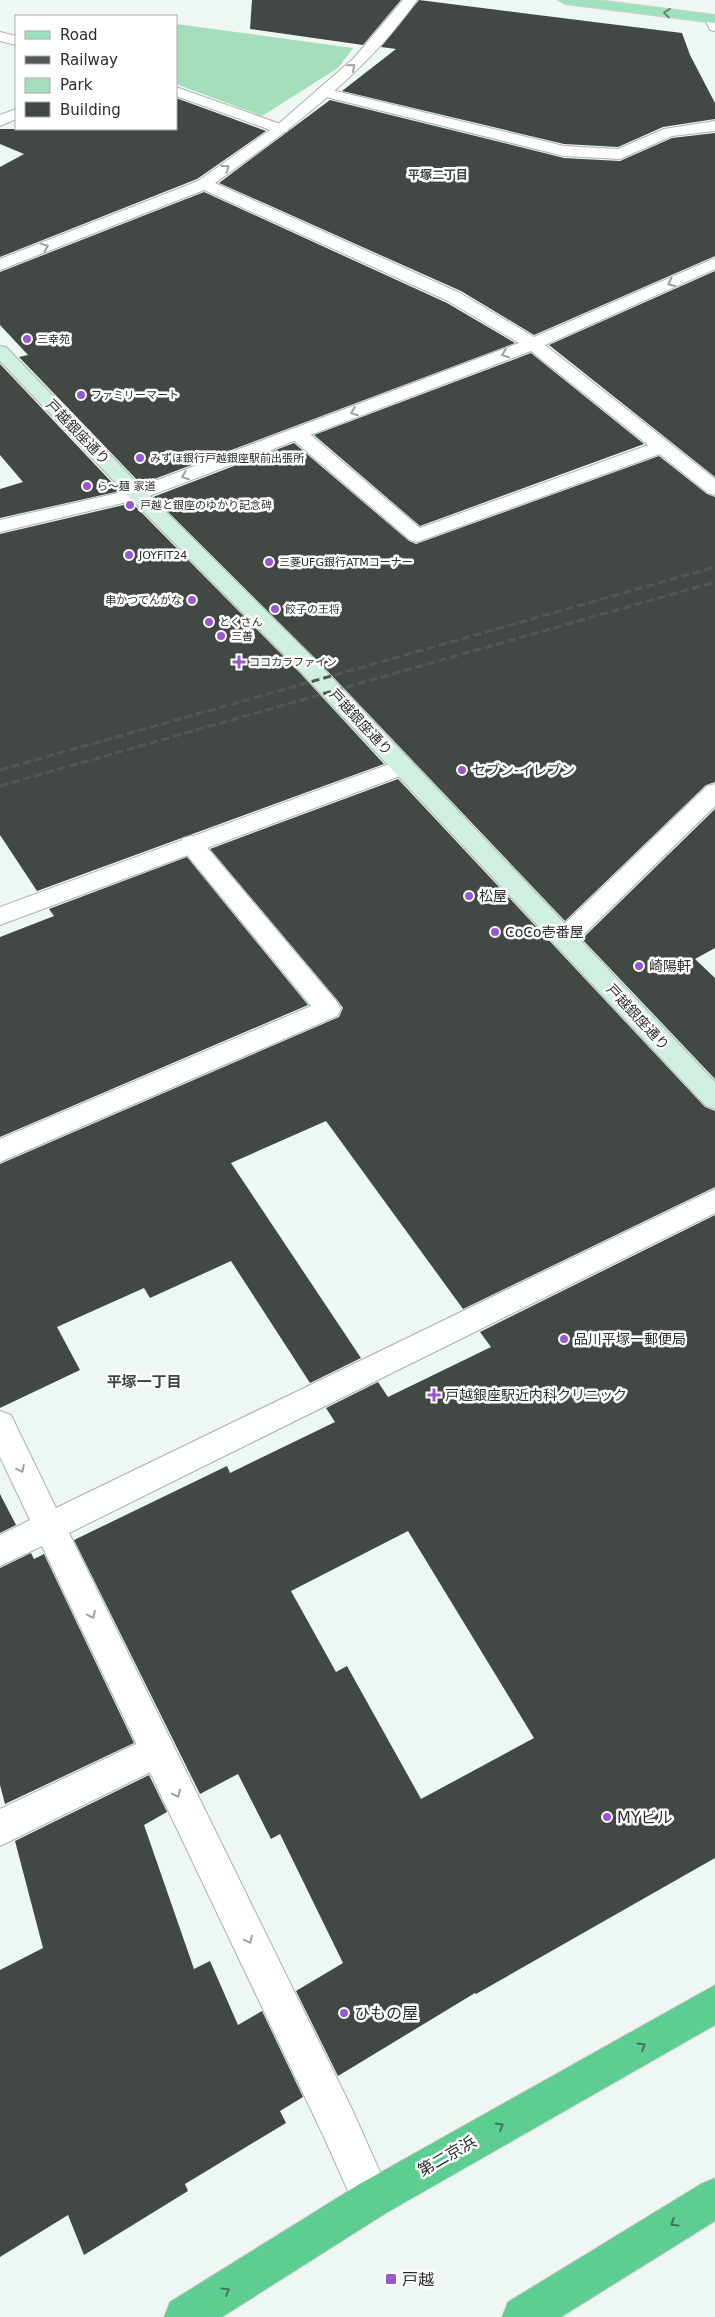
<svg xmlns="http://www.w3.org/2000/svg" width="715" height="2317" viewBox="0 0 715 2317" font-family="'DejaVu Sans','Noto Sans JP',sans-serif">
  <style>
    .green { fill: #a4deba }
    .building { fill: #424944; fill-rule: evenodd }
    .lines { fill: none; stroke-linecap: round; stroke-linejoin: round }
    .lane-casing { stroke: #aab3ad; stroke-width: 2 }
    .street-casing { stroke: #aab3ad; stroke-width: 2 }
    .secondary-casing { stroke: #aab3ad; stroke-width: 2 }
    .primary-casing { stroke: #d0d1d0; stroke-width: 2 }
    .highway-casing { stroke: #d0d1d0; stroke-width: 2 }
    .lane { fill: #fff; fill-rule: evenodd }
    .street { fill: #fff; fill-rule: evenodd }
    .secondary { fill: #cff0de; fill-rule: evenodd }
    .primary { fill: #9ee1bd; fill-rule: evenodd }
    .highway { fill: #5ecd91; fill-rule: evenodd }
    .rail { stroke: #535855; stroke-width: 3; stroke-dasharray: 8 4; stroke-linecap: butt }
    .oneway { stroke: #648774 }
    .oneway2 { stroke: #9fa0a0 }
    .oneway3 { stroke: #417559 }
    .poi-dot { fill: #9959ce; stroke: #fff; stroke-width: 2 }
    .labels { text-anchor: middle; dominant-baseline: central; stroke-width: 5; stroke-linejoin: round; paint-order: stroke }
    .far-poi-label { font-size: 11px; fill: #2a2d2b; stroke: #fff; text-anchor: start }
    .far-neighbourhood-label { font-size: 12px; font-weight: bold; fill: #3c433e; stroke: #fff }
    .street-label { font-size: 14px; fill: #2a2d2b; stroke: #fff }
    .poi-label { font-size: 14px; fill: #2a2d2b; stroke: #fff; text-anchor: start }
    .neighbourhood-label { font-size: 15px; font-weight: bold; fill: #3c433e; stroke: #fff }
    .near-poi-label { font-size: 16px; fill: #2a2d2b; stroke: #fff; text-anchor: start }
    .near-street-label { font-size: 16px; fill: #2a2d2b; stroke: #fff }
  </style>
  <rect width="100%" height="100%" fill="#eef7f1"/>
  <!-- green -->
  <polygon class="green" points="176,24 353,48 338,68 262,116 176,84"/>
  <!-- building -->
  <g class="building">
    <polygon points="252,0 401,0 363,45 250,29"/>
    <polygon points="419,0 682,33 690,55 715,103 715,119 663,127 618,147 564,144 342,91 396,49 381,47"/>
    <polygon points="176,98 266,131 197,179 0,257 0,167 24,154 0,144 0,129 176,129"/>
    <polygon points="330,100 564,158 620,161 672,138 715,133 715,256 534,335 461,291 219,183"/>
    <polygon points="204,192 447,303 515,343 141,484 19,357 28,355 0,325 0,272"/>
    <polygon points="715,271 715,477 549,345"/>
    <polygon points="531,353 644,444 420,526 314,435"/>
    <polygon points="0,364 120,491 0,518 0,489 23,482 0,455"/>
    <polygon points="294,443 409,541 416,544 659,456 707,494 715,497 715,782 706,785 565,921 318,661 153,497"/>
    <polygon points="132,503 300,673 384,764 37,891 0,835 0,534"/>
    <polygon points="398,779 705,1107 715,1111 715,1187 463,1309 326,1121 231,1163 361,1358 310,1383 231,1261 150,1298 144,1288 57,1327 80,1370 0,1408 0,1164 339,1017 343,1008 338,1001 210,849"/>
    <polygon points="715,809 715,948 695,959 715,978 715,1079 582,939"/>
    <polygon points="187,857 308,1005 0,1137 0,937 54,916 49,909"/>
    <path d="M715,1215V1858L476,1994L475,1993L338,2076L296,1991L343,1963L280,1834L271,1839L238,1774L200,1794L74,1540L227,1466L230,1473L335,1422L326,1408L378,1382L388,1397L491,1347L480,1332ZM408,1531L534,1738L421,1799L347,1666L336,1672L291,1591Z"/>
    <polygon points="0,1494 16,1525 0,1533"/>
    <polygon points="31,1553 34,1559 44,1554 134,1743 5,1804 0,1785 0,1568"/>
    <polygon points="149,1775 167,1812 144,1825 194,1969 210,1961 238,2025 262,2011 303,2097 280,2111 286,2123 185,2184 188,2191 84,2255 68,2215 0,2257 0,1970 43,1948 15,1841"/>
  </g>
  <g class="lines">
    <!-- lane casing -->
    <g class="lane-casing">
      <g id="lane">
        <polygon points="0,32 16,36 16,45 0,41"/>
        <polygon points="176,87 286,126 289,129 286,132 276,132 176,96"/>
        <polygon points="323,88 564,146 618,149 664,129 715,121 715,131 672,136 620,159 564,156 318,95 316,92 318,89"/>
        <polygon points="16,109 16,119 0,126 0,115"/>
        <polygon points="298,428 305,430 420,528 654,443 668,443 671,447 668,451 417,542 410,540 291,438 289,434 291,430"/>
        <polygon points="191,836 199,838 337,1002 341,1009 337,1016 0,1162 0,1139 311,1006 183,850 179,844 183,838"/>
        <polygon points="157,1734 169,1739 174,1751 169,1763 0,1846 0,1809"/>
      </g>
    </g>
    <!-- street casing -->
    <g class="street-casing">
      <g id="street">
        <path d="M403,0H417C365,75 289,130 215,183L460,293L534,337L715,258V269L545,345L715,479V495L708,493L531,351L144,498L0,532V520L131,490L519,343L448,301L204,190L0,270V259L198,181L276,126L354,58Z"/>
        <polygon points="712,15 715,16 715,31 710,30 705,19"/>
        <polygon points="403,759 411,762 414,767 411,772 0,925 0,907"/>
        <polygon points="715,784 715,806 573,945 564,948 555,945 552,939 555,933 707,786"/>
        <polygon points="715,1189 715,1213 69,1533 351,2107 392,2199 386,2213 372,2219 358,2213 323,2135 42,1546 0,1566 0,1535 30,1520 0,1457 0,1411 11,1415 56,1508"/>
      </g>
    </g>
    <!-- secondary casing -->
    <g class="secondary-casing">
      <polygon id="secondary" points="0,346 6,347 144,490 317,662 715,1082 715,1109 706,1106 301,672 130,498 0,361"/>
    </g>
    <!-- primary casing -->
    <g class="primary-casing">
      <polygon id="primary" points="558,0 598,0 715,15 715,23 565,4"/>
    </g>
    <!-- highway casing -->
    <g class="highway-casing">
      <g id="highway">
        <polygon points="715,1985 715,2025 386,2213 222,2317 164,2317 170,2302 358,2185"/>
        <polygon points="715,2178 715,2221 561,2317 502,2317 508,2302 701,2184"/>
      </g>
    </g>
    <!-- lane -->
    <use href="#lane" class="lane"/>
    <!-- street -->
    <use href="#street" class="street"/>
    <!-- secondary -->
    <use href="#secondary" class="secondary"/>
    <!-- primary -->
    <use href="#primary" class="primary"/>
    <!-- highway -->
    <use href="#highway" class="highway"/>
    <!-- rail -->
    <g class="rail">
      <polyline points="0,770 715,567"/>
      <polyline points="0,786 715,582"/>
    </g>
  </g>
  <!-- one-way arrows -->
  <defs><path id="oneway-chevron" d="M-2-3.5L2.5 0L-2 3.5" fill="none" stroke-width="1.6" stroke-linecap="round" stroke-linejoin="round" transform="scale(1.25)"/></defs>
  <use class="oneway" href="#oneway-chevron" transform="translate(667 13) rotate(-173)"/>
  <g class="oneway2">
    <use href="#oneway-chevron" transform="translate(352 67) rotate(-41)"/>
    <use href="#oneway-chevron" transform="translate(226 168) rotate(-36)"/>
    <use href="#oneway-chevron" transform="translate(45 247) rotate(-22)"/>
    <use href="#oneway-chevron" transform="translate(671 283) rotate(155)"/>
    <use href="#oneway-chevron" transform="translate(505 354) rotate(159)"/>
    <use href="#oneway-chevron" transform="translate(354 412) rotate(159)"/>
    <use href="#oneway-chevron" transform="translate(185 476) rotate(159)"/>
    <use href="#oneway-chevron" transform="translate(21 1469) rotate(64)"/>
    <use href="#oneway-chevron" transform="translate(92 1615) rotate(65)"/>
    <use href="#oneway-chevron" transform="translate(177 1794) rotate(64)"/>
    <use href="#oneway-chevron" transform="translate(249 1940) rotate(64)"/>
  </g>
  <g class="oneway3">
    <use href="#oneway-chevron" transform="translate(642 2046) rotate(-30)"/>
    <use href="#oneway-chevron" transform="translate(500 2126) rotate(-30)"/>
    <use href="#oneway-chevron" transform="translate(674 2223) rotate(148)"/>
    <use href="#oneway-chevron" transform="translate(226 2291) rotate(-32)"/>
  </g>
  <!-- markers -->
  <g class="poi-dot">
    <circle cx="27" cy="339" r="5"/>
    <circle cx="81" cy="395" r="5"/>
    <circle cx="140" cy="458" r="5"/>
    <circle cx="87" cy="486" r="5"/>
    <circle cx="130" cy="505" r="5"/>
    <circle cx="129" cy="555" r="5"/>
    <circle cx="269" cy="562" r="5"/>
    <circle cx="192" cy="600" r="5"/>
    <circle cx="275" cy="609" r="5"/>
    <circle cx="209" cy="622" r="5"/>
    <circle cx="221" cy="636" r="5"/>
    <path d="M236.5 654.5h5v5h5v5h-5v5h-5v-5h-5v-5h5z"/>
    <circle cx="462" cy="770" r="5"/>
    <circle cx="469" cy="896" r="5"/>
    <circle cx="495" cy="932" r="5"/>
    <circle cx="639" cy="966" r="5"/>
    <circle cx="564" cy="1339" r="5"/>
    <path d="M431.5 1387.5h5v5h5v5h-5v5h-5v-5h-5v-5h5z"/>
    <circle cx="607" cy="1817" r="5"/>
    <circle cx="344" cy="2013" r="5"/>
    <rect x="385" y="2273" width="12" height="12" rx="2.5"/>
  </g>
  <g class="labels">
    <!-- far-poi labels -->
    <g class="far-poi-label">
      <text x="37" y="339">三幸苑</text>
      <text x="91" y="395">ファミリーマート</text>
      <text x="150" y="458">みずほ銀行戸越銀座駅前出張所</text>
      <text x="97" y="486">ら～麺 家道</text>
      <text x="140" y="505">戸越と銀座のゆかり記念碑</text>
      <text x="139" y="555">JOYFIT24</text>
      <text x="279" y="562">三菱UFG銀行ATMコーナー</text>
      <text x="182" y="600" text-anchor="end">串かつでんがな</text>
      <text x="285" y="609">餃子の王将</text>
      <text x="219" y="622">とくさん</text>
      <text x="231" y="636">三善</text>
      <text x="249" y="662">ココカラファイン</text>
    </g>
    <!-- far-neighbourhood labels -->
    <g class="far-neighbourhood-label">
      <text x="438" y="175">平塚二丁目</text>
    </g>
    <!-- street labels -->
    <g class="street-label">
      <text transform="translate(78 432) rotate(46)">戸越銀座通り</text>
      <text transform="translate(361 722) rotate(47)">戸越銀座通り</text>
      <text transform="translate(638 1017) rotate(47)">戸越銀座通り</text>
    </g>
    <!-- poi labels -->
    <g class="poi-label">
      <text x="472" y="770">セブン-イレブン</text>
      <text x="479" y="896">松屋</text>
      <text x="505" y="932">CoCo壱番屋</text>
      <text x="649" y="966">崎陽軒</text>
      <text x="574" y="1339">品川平塚一郵便局</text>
      <text x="445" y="1395">戸越銀座駅近内科クリニック</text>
    </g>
    <!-- neighbourhood labels -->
    <g class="neighbourhood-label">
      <text x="144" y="1382">平塚一丁目</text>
    </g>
    <!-- near-poi labels -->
    <g class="near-poi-label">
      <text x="617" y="1817">MYビル</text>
      <text x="354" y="2013">ひもの屋</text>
      <text x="402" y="2279">戸越</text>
    </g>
    <!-- near-street labels -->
    <g class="near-street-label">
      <text transform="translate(447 2156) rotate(-30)">第二京浜</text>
    </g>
  </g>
  <!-- legend -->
  <rect x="15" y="15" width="162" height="115" fill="#ffffff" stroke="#aaabaa"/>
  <rect x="25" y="31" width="25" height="8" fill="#9ee1bd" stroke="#aaabaa"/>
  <text x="60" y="40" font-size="15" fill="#2a2d2b">Road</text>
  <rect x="25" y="56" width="25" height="8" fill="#535855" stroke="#aaabaa"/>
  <text x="60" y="65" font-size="15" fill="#2a2d2b">Railway</text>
  <rect x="25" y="78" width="25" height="15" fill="#a4deba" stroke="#aaabaa"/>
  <text x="60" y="90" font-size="15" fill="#2a2d2b">Park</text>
  <rect x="25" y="102" width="25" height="15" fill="#424944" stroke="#aaabaa"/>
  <text x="60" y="115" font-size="15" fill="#2a2d2b">Building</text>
</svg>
